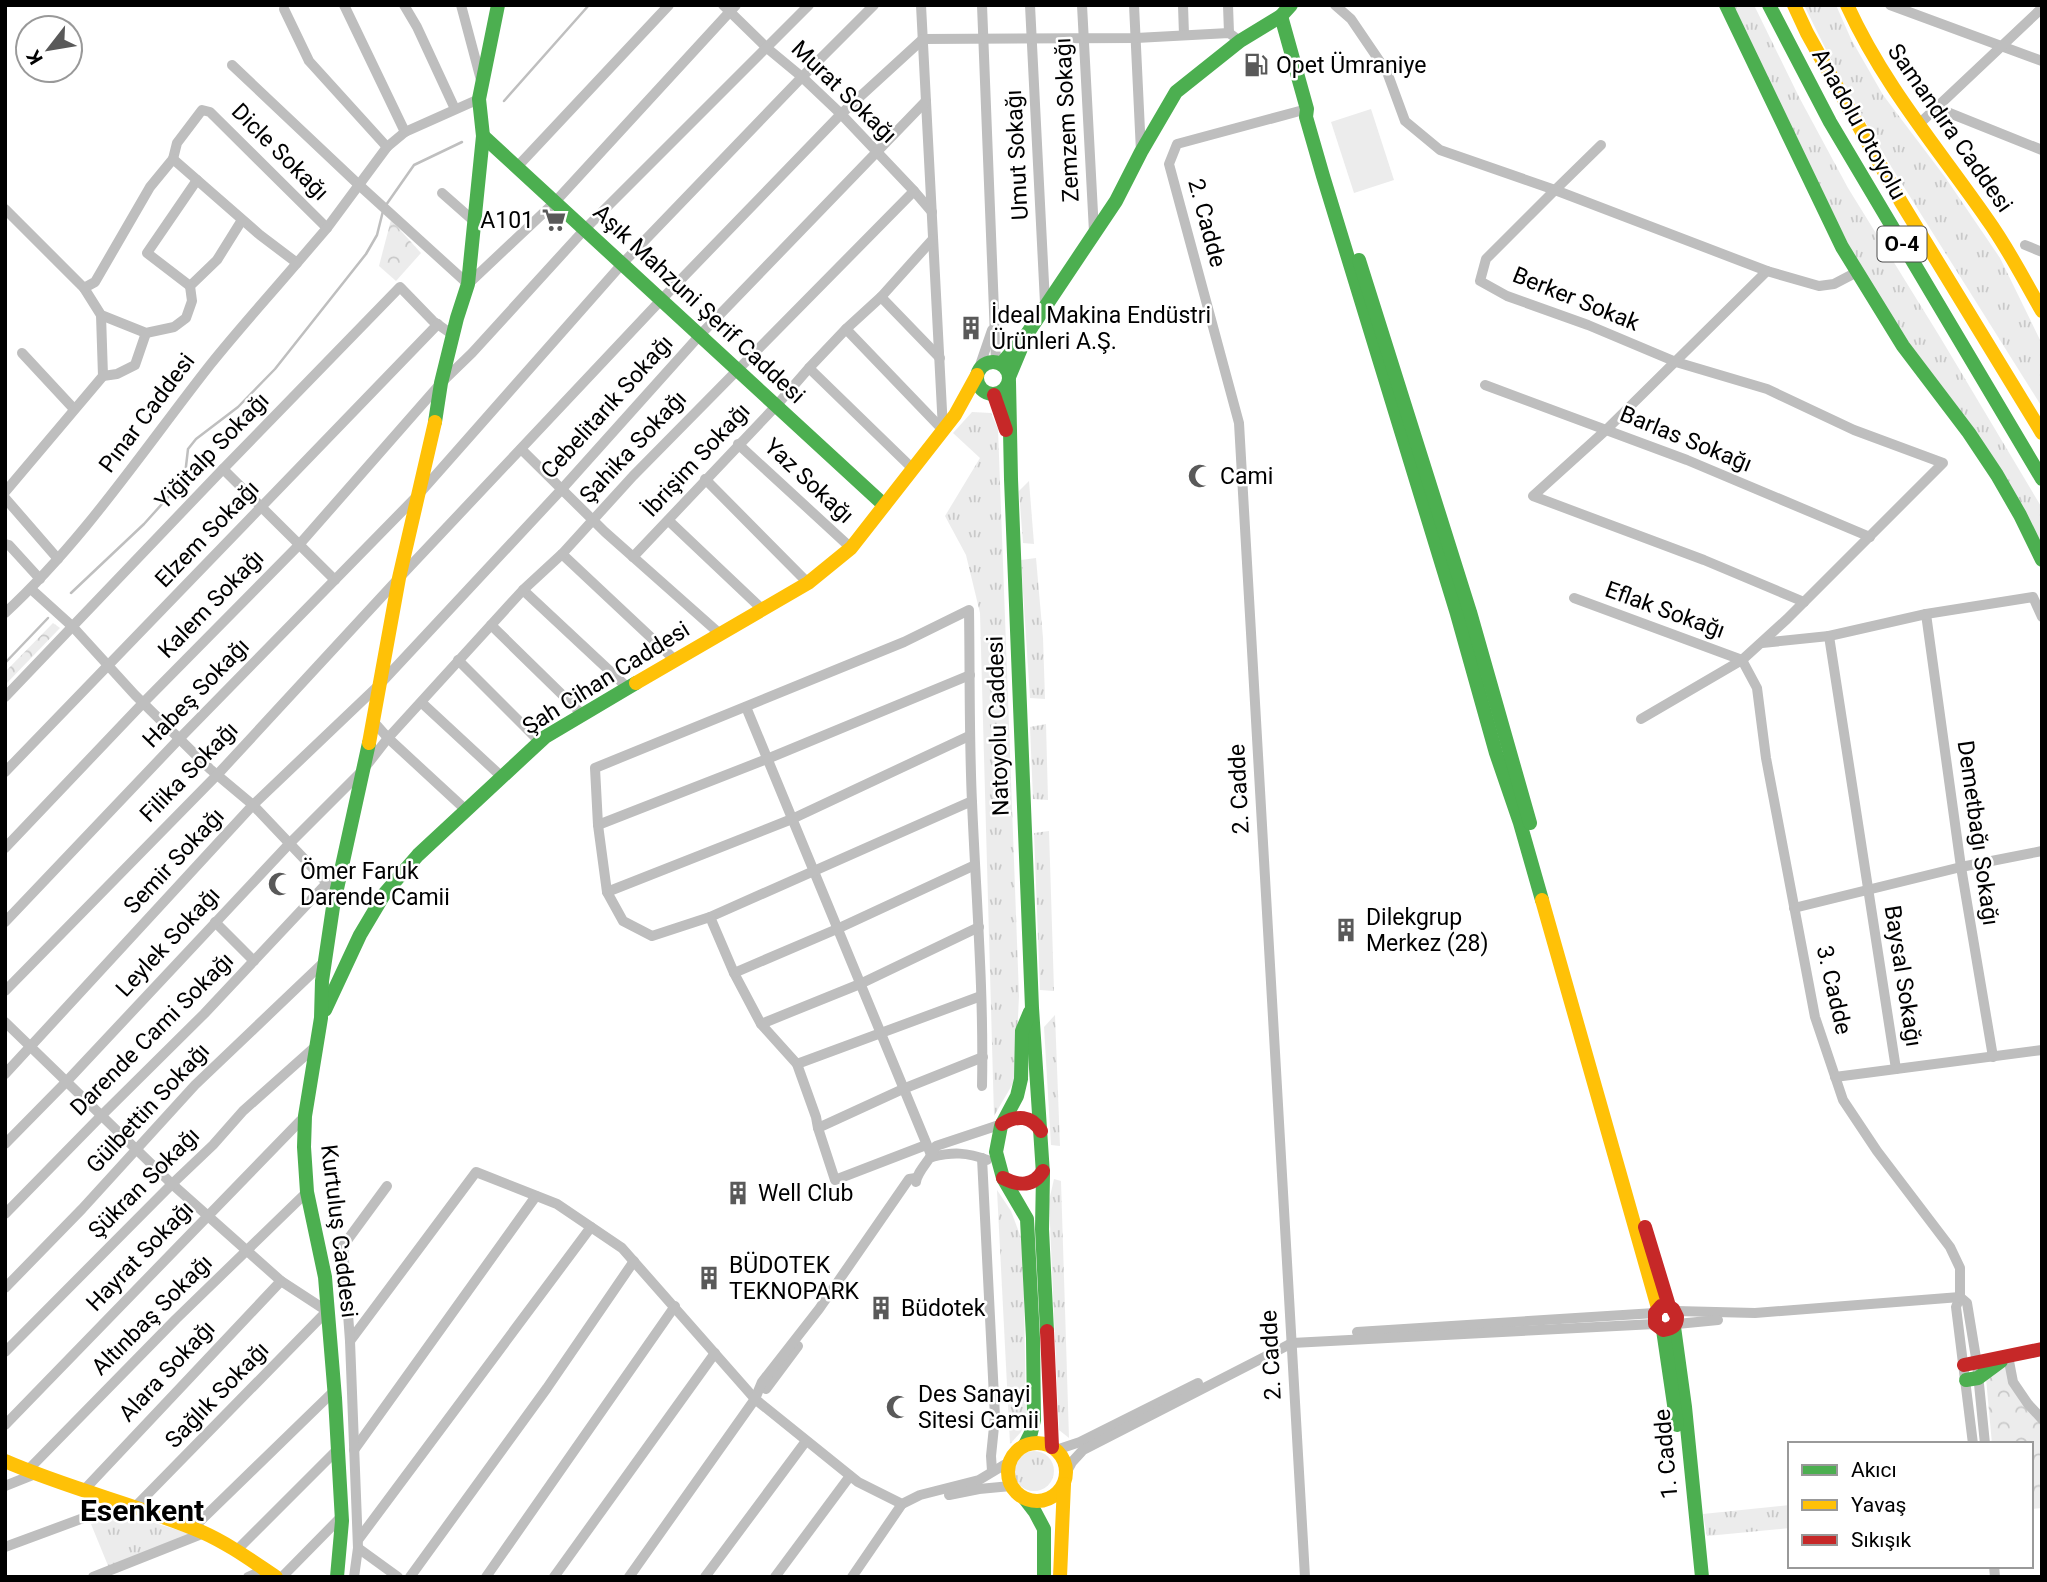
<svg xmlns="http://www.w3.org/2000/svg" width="2047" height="1582" viewBox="0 0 2047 1582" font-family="Roboto,sans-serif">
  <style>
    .grass { fill: url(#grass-tufts) }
    .park { fill: url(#park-crowns) }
    .pitch { fill: #ececec }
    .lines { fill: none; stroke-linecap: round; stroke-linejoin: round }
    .stream { stroke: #bfbfbf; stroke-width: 2.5 }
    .street { stroke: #bebebe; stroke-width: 10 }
    .fast { stroke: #4caf50; stroke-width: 14 }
    .slow { stroke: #ffc107; stroke-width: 14 }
    .jam { stroke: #c62828; stroke-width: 14 }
    .labels { text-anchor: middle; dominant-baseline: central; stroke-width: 5; stroke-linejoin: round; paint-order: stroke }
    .shield { fill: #fff; stroke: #4c4c4c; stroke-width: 2 }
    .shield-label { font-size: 21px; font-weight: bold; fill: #000 }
    .poi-label { font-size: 23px; fill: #000; stroke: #fff; text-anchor: start }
    .street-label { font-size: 23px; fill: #000; stroke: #fff }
    .district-label { font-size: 30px; font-weight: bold; fill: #000; stroke: #fff }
  </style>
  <defs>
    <pattern id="grass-tufts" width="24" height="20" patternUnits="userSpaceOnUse" patternTransform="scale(1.75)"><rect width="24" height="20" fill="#ececec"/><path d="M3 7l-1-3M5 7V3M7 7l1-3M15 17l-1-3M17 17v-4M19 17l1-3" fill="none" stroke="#c9c9c9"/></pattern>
    <pattern id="park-crowns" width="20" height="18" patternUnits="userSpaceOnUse" patternTransform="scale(1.75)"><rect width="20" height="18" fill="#ececec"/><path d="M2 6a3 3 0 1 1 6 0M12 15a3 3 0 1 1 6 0" fill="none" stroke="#c9c9c9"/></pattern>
  </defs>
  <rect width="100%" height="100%" fill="#fff"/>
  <!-- grass -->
  <g class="grass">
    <polygon points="1731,5 1754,5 1799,97 1848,188 1940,337 2042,508 2042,545 1977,433 1922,362 1890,318 1857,262"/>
    <polygon points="1804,5 1836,5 1851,39 1883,95 1945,177 2000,258 2042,344 2042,407 1892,168 1841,80"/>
    <polygon points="972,412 991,413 998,429 1019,996 1015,1080 994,1116 980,613 966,555 945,516 980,458 953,433"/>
    <polygon points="1029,481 1034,544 1023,543 1019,491"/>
    <polygon points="1036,558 1043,638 1045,699 1030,698 1021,560"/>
    <polygon points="1046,724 1048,800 1033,799 1030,727"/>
    <polygon points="1049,831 1054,991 1040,990 1034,833"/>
    <polygon points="1055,1015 1060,1146 1051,1145 1044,1027"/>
    <polygon points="1054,1179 1061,1181 1069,1438 1059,1430 1049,1201"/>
    <polygon points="997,1190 1011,1211 1023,1243 1026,1417 1021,1432 1010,1444"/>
    <circle cx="1034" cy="1471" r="20"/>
    <polygon points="1790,1505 1790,1528 1707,1536 1703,1514"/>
    <polygon points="122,1513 191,1534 109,1568 91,1524"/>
  </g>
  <!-- park -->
  <g class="park">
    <polygon points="391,220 421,253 396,281 379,266"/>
    <polygon points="53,623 60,628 5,685 5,672"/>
    <polygon points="2006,1362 2042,1423 2042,1508 2031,1509 2031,1444 1992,1444 1986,1378"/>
  </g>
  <!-- pitch -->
  <polygon class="pitch" points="1371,109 1394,180 1354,193 1331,122"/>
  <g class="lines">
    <!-- stream -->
    <g class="stream">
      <polyline points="504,101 589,5"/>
      <polyline points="386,205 414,165 462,142"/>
      <polyline points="71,593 144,524 180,484 185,475 188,449 196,439 238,407 275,369 366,254 377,235 383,211"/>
      <polyline points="5,663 48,618"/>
    </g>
    <!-- street -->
    <g class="street">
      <polyline points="344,5 405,132"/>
      <polyline points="404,5 417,27 455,109"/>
      <polyline points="461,5 481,80"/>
      <polyline points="723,5 767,48 802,77 841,114 914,191 932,212"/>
      <polyline points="921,5 943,430"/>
      <polyline points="982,5 996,362"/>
      <polyline points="1030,5 1045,303"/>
      <polyline points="1082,5 1094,232"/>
      <polyline points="1134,5 1141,152"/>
      <polyline points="1183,5 1184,35"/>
      <polyline points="1228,5 1229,33"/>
      <polyline points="1335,5 1351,19 1387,72 1405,121 1440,150 1555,190 1601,145"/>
      <polyline points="1890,5 2042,61"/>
      <polyline points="284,9 309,61 387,147"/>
      <polyline points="232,65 359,185 468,284 555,202 736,5"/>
      <polyline points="1937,108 2042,150"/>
      <polyline points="1918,125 2042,8"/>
      <polyline points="173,159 177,143 202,110 210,112 327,228"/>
      <polyline points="517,167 669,5"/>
      <polyline points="442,193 476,223"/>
      <polyline points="5,209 84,288 101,315 146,333 174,327 186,318 192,301 190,286 217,260 242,220"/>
      <polyline points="2025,245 2042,252"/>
      <polyline points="190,286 147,253 197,180"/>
      <polyline points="84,288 95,282 150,187 173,159 260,235 297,263 327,228 387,147 405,132 479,99"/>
      <polyline points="881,297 940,358"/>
      <polyline points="101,315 103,376"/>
      <polyline points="846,329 943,430"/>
      <polyline points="22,353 74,409"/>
      <polyline points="809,368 913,469"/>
      <polyline points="978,371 992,330"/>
      <polyline points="1485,385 1687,460 1870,537"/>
      <polyline points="738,444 851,548"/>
      <polyline points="521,449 605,532 720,634"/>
      <polyline points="223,469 335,580"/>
      <polyline points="705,479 808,583"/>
      <polyline points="5,492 103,376 117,374 135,365 146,333"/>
      <polyline points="5,498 58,559"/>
      <polyline points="669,521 762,609"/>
      <polyline points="5,544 9,545 40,579"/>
      <polyline points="562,554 675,660"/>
      <polyline points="633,557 776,406 809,368 846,329 881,297 933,239"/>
      <polyline points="31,589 73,627 135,695 210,769 253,805 327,883 333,886"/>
      <polyline points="523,590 628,688"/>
      <polyline points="1574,598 1742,660 1757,688 1766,758 1815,1017 1843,1100 1877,1151 1950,1247 1960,1268 1960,1297 1956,1307 1973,1444"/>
      <polyline points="1804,602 1704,560 1533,496 1606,430 1767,271 1819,286 1834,284 1857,272"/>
      <path d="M5,613C84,540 144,449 210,365C238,330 268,297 297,263"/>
      <polyline points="1926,614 1961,867 1993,1057"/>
      <polyline points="491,625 583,715"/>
      <polyline points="1762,643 1829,636"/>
      <polyline points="458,660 540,742"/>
      <polyline points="5,697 223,469 400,287 433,321 453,335"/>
      <polyline points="422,703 502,777"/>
      <polyline points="746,707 932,1157"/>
      <polyline points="1641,719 1742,660 1787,619 1943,463 1854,430 1767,389 1676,362 1588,325 1507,296 1480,281 1486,259 1555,190 1767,271"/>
      <polyline points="373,721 388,738 466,810"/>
      <polyline points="5,772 438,324"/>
      <path d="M972,801L710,917L652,936L623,921L607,892L598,825L595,768L904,642L969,610C970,674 969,738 972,802C976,897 984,992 982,1086"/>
      <polyline points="598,825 767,759 970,675"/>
      <polyline points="5,848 143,703 298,546 441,383 472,353 585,229 809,5"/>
      <polyline points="607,892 792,819 969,736"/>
      <polyline points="1794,908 1961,867 2042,851"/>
      <polyline points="710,917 734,973 761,1024 797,1064 816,1117 818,1128 835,1180 926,1145"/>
      <polyline points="5,922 179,739 419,494 622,264 802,77 874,5"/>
      <polyline points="215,922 254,961"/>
      <polyline points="734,973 837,929 975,865"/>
      <polyline points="5,991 217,775 399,578 661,300 841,114 923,39 1136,38 1229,33 1240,41"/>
      <polyline points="5,1022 172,1184 281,1281 327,1311 135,1507"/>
      <polyline points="761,1024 860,984 979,927"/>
      <polyline points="797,1064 981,996"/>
      <polyline points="1896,1069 1829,636 1926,614 2033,597 2042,617"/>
      <polyline points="5,1074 253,805 381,683 561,490 700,335 926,101"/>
      <polyline points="1835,1077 2042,1050"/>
      <polyline points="818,1128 903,1089 983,1057"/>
      <polyline points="5,1144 66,1082 290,843 363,770 388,738 523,590 562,554 633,476 914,191"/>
      <path d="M932,1157C952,1152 967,1152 987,1160"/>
      <polyline points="982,1158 995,1417 991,1456 992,1471"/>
      <path d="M916,1182C917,1171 931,1160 936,1146L1002,1124"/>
      <polyline points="5,1214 101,1116 204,1014 327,883"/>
      <polyline points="5,1288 82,1209 195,1085 325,961"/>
      <polyline points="1676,1311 1755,1313 1960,1297 1967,1303 1977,1364 1985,1444"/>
      <polyline points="1677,1324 1718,1320"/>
      <polyline points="1357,1332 1655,1313"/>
      <polyline points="350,1341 476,1172 557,1204 622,1248 755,1399 858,1482 902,1504 920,1495 979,1480 1009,1462"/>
      <polyline points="5,1352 172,1184 213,1145 243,1111 316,1046"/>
      <polyline points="2008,1356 2013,1382 2028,1404 2042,1419"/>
      <polyline points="766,1389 798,1346"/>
      <polyline points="5,1425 305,1116"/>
      <polyline points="354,1450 536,1196"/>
      <polyline points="1056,1450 1080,1442 1198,1383"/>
      <polyline points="28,1470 176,1319 307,1192"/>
      <polyline points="1066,1473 1072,1462 1083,1450 1292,1343 1655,1324"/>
      <polyline points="5,1486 35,1474"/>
      <polyline points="84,1490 281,1281"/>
      <polyline points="949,1495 979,1489 1011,1486"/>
      <polyline points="193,1528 334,1391"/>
      <polyline points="358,1540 591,1227"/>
      <polyline points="5,1547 124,1503"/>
      <polyline points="358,1548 398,1577"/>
      <polyline points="237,1550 338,1449"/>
      <polyline points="1994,1566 1995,1577"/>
      <polyline points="93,1577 204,1533"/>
      <polyline points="248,1577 266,1569"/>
      <polyline points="282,1577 342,1516"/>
      <polyline points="354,1577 358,1548 350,1341 343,1246 387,1186"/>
      <polyline points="410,1577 547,1388 634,1261"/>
      <polyline points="486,1577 675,1306"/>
      <polyline points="554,1577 715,1353"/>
      <polyline points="629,1577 755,1399 762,1382 819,1309 909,1179 916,1178"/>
      <polyline points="705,1577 806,1441"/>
      <polyline points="775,1577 850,1476"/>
      <polyline points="852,1577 902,1504"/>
      <polyline points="1305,1577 1239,423 1169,164 1177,144 1307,109"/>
    </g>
    <!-- fast -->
    <g class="fast">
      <polyline points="1726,5 1842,247 1903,346 1969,433 1997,475 2020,515 2042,560"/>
      <polyline points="1769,5 1830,122 2042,479"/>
      <polyline points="1281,16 1307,109 1306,117 1323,176 1457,614 1496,753 1520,823 1542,900"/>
      <polyline points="483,136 884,505"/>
      <polyline points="1359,260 1470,612 1530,823"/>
      <polyline points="1027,334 1116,201 1141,152 1176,92 1240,41 1281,16 1291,5"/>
      <circle cx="993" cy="378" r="16"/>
      <polyline points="1001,364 1027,334 1009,377"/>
      <polyline points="1009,382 1011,479 1032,1008 1043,1174 1042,1229 1047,1331"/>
      <polyline points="435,422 441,383 457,318 468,284 483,136 479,99 498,5"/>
      <polyline points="325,1010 360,935 385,893 418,855 545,737 636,683"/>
      <polyline points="1674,1327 1685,1407 1702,1577"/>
      <polyline points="1663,1330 1677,1425"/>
      <polyline points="1966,1380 1978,1378 2001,1361"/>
      <polyline points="1025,1445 1031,1433 1034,1420 1033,1338 1027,1219 1003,1178 996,1152 1001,1126 1017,1096 1021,1079 1022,1031 1030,1012"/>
      <polyline points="1025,1499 1035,1512 1044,1529 1044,1577"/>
      <polyline points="337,1577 342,1521 335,1398 325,1277 307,1192 304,1147 305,1116 321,1018 322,981 333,907 369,743"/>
    </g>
    <!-- slow -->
    <g class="slow">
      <polyline points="1794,5 1807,33 1901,202 2042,433"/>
      <path d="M1847,5C1884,86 1937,147 1987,219C2008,248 2024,280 2042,311"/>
      <polyline points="636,683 808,583 851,548 955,415 977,375"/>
      <polyline points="369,743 399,578 435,422"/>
      <polyline points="1542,900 1658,1308"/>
      <circle cx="1037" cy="1472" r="29"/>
      <path d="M5,1461C69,1489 138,1505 202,1532C229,1544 252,1561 276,1577"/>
      <polyline points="1060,1577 1064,1484"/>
    </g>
    <!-- jam -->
    <g class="jam">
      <polyline points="994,395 1006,430"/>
      <path d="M1002,1124C1017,1115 1031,1115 1041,1131"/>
      <path d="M1003,1178C1019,1186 1033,1187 1043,1171"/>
      <path d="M1645,1227L1669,1306L1673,1309L1677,1317C1677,1326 1671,1329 1663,1330L1655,1324V1313L1661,1306H1669"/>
      <polyline points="1047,1331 1052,1447"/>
      <polyline points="1964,1365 2042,1349"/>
    </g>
  </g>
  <!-- icons -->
  <defs>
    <g id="fuel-bare" transform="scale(1.89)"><path d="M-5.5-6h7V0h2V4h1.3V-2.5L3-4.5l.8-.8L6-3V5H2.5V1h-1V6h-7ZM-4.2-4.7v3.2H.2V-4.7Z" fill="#595959" stroke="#fff" stroke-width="2.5" paint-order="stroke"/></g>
    <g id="supermarket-bare" transform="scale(1.89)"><path d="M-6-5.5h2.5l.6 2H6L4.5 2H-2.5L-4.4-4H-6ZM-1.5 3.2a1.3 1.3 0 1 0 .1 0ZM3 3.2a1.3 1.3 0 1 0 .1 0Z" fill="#595959" stroke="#fff" stroke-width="2.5" paint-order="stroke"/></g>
    <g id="building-bare" transform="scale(1.89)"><path d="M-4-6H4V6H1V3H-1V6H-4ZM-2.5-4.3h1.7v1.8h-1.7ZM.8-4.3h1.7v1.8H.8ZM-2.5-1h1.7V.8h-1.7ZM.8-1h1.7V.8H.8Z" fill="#595959" stroke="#fff" stroke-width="2.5" paint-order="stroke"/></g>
    <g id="mosque-bare" transform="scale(1.89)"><path d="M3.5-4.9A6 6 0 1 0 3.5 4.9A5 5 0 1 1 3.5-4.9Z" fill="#595959" stroke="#fff" stroke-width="2.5" paint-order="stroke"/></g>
  </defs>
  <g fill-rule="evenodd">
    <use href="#fuel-bare" x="1256" y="65"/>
    <use href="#supermarket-bare" x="554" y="220"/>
    <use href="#building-bare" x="971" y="328"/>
    <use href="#mosque-bare" x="1200" y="476"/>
    <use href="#mosque-bare" x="280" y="884"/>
    <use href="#building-bare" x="1346" y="930"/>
    <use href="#building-bare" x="738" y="1193"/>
    <use href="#building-bare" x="709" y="1278"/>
    <use href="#building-bare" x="881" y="1308"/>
    <use href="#mosque-bare" x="898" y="1407"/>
  </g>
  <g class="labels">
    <!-- shield labels -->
    <rect class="shield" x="1877.5" y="226.5" width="49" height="35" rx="5"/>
    <g class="shield-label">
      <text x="1902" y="244">O-4</text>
    </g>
    <!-- poi labels -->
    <g class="poi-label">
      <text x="1276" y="65">Opet Ümraniye</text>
      <text x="534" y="220" text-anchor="end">A101</text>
      <text x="991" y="315">İdeal Makina Endüstri<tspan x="991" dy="26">Ürünleri A.Ş.</tspan></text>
      <text x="1220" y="476">Cami</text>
      <text x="300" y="871">Ömer Faruk<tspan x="300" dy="26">Darende Camii</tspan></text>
      <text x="1366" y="917">Dilekgrup<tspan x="1366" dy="26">Merkez (28)</tspan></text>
      <text x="758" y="1193">Well Club</text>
      <text x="729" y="1265">BÜDOTEK<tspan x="729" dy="26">TEKNOPARK</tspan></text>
      <text x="901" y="1308">Büdotek</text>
      <text x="918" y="1394">Des Sanayi<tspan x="918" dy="26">Sitesi Camii</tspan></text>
    </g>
    <!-- street labels -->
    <g class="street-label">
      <text transform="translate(844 92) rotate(44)">Murat Sokağı</text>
      <text transform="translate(1067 120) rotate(-93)">Zemzem Sokağı</text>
      <text transform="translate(1859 124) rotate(61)">Anadolu Otoyolu</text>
      <text transform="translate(1950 128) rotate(55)">Samandıra Caddesi</text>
      <text transform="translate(280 152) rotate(45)">Dicle Sokağı</text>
      <text transform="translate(1017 155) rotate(-93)">Umut Sokağı</text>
      <text transform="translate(1207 223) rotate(75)">2. Cadde</text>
      <text transform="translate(1576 299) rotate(22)">Berker Sokak</text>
      <text transform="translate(699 304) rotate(43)">Aşık Mahzuni Şerif Caddesi</text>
      <text transform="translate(607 407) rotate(-48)">Cebelitarık Sokağı</text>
      <text transform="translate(147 413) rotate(-53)">Pınar Caddesi</text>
      <text transform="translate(1686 439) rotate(22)">Barlas Sokağı</text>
      <text transform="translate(633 447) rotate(-47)">Şahika Sokağı</text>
      <text transform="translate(212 451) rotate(-46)">Yiğitalp Sokağı</text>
      <text transform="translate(696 460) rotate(-47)">İbrişim Sokağı</text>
      <text transform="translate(809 481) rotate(43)">Yaz Sokağı</text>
      <text transform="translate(207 534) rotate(-46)">Elzem Sokağı</text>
      <text transform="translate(211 604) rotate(-46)">Kalem Sokağı</text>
      <text transform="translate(1665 610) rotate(20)">Eflak Sokağı</text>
      <text transform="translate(606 678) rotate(-32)">Şah Cihan Caddesi</text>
      <text transform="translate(196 693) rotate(-46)">Habeş Sokağı</text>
      <text transform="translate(998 726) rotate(-92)">Natoyolu Caddesi</text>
      <text transform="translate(189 772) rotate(-46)">Filika Sokağı</text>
      <text transform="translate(1239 789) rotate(-93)">2. Cadde</text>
      <text transform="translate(1978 833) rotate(82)">Demetbağı Sokağı</text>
      <text transform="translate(174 861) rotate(-47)">Semir Sokağı</text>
      <text transform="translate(168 942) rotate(-47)">Leylek Sokağı</text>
      <text transform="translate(1903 976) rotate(81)">Baysal Sokağı</text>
      <text transform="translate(1834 990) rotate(77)">3. Cadde</text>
      <text transform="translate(152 1034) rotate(-45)">Darende Cami Sokağı</text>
      <text transform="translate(148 1108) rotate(-47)">Gülbettin Sokağı</text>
      <text transform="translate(144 1183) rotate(-45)">Şükran Sokağı</text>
      <text transform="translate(339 1231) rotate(83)">Kurtuluş Caddesi</text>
      <text transform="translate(140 1256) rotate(-46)">Hayrat Sokağı</text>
      <text transform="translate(152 1315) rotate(-45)">Altınbaş Sokağı</text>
      <text transform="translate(1271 1355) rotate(-93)">2. Cadde</text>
      <text transform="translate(167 1371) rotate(-47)">Alara Sokağı</text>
      <text transform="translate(217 1395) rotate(-46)">Sağlık Sokağı</text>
      <text transform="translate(1666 1454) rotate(-95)">1. Cadde</text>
    </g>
    <!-- district labels -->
    <g class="district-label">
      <text x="142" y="1510">Esenkent</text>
    </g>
  </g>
  <!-- border -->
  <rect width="2047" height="1582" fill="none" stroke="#000000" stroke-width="14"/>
  <!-- legend -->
  <rect x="1788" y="1442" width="245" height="126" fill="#ffffff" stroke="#999999" stroke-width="2"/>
  <rect x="1802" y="1465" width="35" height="10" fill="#4caf50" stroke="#999999" stroke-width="2"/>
  <text x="1851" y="1477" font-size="21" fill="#000000">Akıcı</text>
  <rect x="1802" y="1500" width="35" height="10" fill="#ffc107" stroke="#999999" stroke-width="2"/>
  <text x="1851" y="1512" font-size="21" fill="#000000">Yavaş</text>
  <rect x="1802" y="1535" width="35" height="10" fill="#c62828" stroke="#999999" stroke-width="2"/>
  <text x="1851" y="1547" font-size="21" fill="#000000">Sıkışık</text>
  <!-- north arrow -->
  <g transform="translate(49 49) rotate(239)"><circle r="33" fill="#ffffff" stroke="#999999" stroke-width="2"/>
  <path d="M0-5L12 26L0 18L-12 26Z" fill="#595959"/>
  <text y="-10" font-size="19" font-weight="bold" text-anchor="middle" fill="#000000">K</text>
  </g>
</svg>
